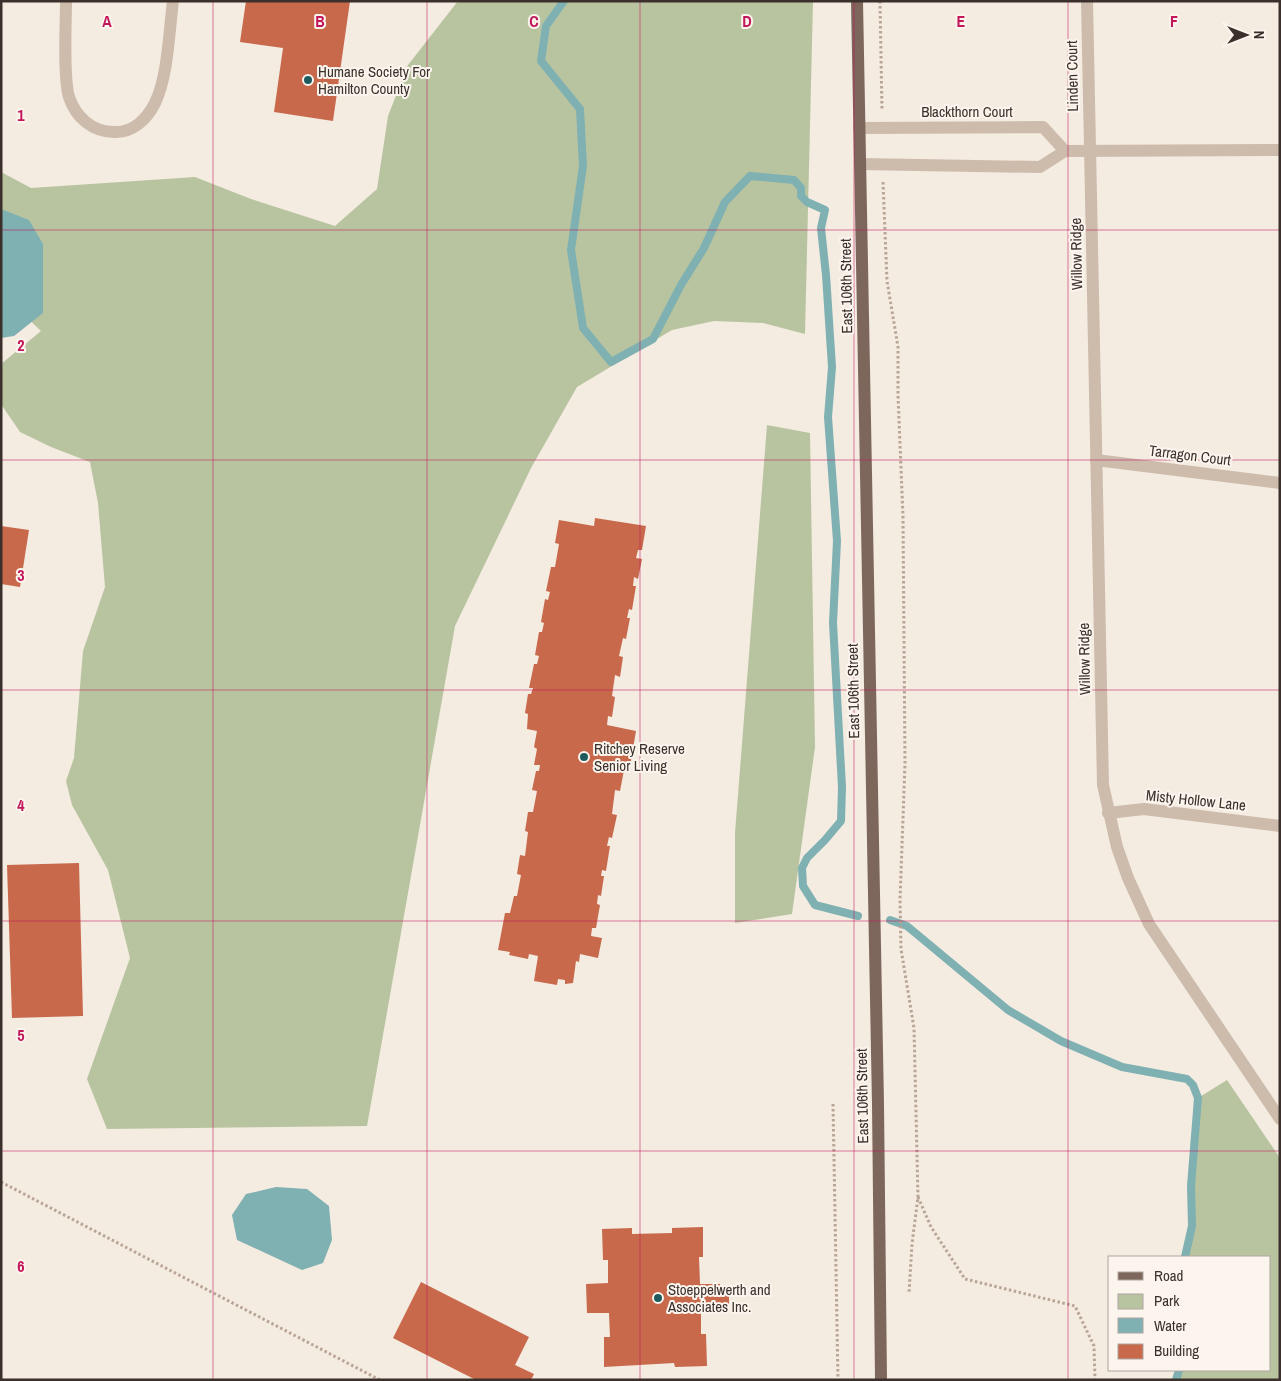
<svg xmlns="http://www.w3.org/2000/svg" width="1281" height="1381" viewBox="0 0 1281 1381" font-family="'Archivo Narrow',sans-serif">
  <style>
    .green { fill: #b8c4a0 }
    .water { fill: #7fb0b2 }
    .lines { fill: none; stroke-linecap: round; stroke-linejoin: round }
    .stream { stroke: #7fb0b2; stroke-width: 8 }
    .building { fill: #c8694b }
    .path { stroke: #b9a596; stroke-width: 3; stroke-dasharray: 2.5 2.5; stroke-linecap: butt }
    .minor { stroke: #cdbbac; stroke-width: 12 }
    .major { stroke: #7d675c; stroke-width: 12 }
    .grid { fill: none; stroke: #c2185b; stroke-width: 1; stroke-opacity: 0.55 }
    .poi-dot { fill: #1f5a5e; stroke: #fbf5ee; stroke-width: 2 }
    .labels { text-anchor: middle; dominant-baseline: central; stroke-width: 4; stroke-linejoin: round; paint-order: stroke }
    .poi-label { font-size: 15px; fill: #3b302b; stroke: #fbf5ee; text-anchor: start }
    .street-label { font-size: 15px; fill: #3b302b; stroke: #fbf5ee }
    .grid-label { font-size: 16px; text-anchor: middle; font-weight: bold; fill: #c2185b; stroke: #fbf5ee; stroke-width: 4; stroke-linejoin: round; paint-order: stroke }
  </style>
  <rect width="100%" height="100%" fill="#f4ebe1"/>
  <!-- green -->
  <g class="green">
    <polygon points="458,1 813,1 805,334 763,323 714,321 672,330 577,387 531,468 455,626 367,1126 107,1129 87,1079 130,958 108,870 72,805 66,781 74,758 83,651 105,587 98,503 90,462 51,447 20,432 1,404 1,364 41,331 1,293 1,172 31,188 195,177 251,199 335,226 377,189 388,116 408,65"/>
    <polygon points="767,425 810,433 815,747 792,914 735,923 735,833"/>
    <polygon points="1227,1080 1280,1158 1280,1380 1176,1380 1179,1370 1270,1370 1270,1257 1185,1257 1190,1242 1198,1098"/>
  </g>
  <!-- water -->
  <g class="water">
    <polygon points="1,209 29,220 43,244 43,313 14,336 1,338"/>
    <polygon points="276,1187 307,1189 329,1206 332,1240 323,1263 302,1270 237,1240 232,1215 246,1194"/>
  </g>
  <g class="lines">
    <!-- stream -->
    <g class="stream">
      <polyline points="564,1 546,26 541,61 580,109 583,166 571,250 583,328 611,362 653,339 681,285 704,248 725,202 750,176 794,180 801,188 801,196 807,202 825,210 821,228 826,275 832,367 828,417 837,541 833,623 842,787 841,821 825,840 807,858 802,868 803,886 815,905 858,916"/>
      <polyline points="890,920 907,926 1008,1010 1061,1041 1122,1067 1187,1079 1193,1085 1198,1098 1191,1186 1192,1226 1185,1257"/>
      <polyline points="1176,1380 1179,1370"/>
    </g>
  </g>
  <!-- building -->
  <g class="building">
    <polygon points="246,1 350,1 333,121 274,112 283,48 240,42"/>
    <polygon points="595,518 646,526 642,550 638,550 636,558 642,559 638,579 634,577 633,586 636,586 632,610 629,609 627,618 630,618 626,639 623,638 619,656 623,657 620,677 615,675 612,696 615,697 612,717 608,716 607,725 636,731 630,766 625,765 620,791 615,790 612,814 617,815 612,838 609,837 607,846 610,846 606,871 602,870 601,876 604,876 601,896 598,895 597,904 600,905 596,928 592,928 591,936 602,938 598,958 580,954 579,962 576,961 573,983 565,984 565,980 558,979 557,985 534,981 538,956 529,954 528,959 509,955 510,952 498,950 505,913 510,913 514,896 517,896 521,875 517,874 520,855 525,856 528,832 525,831 528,812 533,812 537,791 532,790 536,771 539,771 540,765 534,765 537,749 534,747 537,731 527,729 528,714 525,713 528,694 531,694 533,688 529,688 534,664 537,664 539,656 535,655 539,632 542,632 544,623 541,622 545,599 548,600 550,592 546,591 551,567 555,567 559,544 555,543 559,520 594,526"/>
    <polygon points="1,526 29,530 20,587 1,584"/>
    <polygon points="79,863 83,1016 12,1018 7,865"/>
    <polygon points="703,1227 703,1257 699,1257 700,1284 720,1284 720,1289 729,1288 729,1308 721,1308 721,1311 701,1311 701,1334 706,1334 707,1366 675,1367 674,1363 604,1367 604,1337 610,1337 609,1313 587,1313 586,1284 608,1283 608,1260 603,1260 602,1229 632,1228 632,1234 672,1233 672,1228"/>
    <polygon points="421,1282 529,1337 515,1365 534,1374 531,1380 476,1380 393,1338"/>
  </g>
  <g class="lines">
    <!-- path -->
    <g class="path">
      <polyline points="880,1 882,111"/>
      <polyline points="883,182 887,281 898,347 898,395 903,517 905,763 900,900 901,949 914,1028 918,1197 912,1244 909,1293"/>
      <polyline points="833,1104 838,1380"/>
      <polyline points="1,1182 380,1380"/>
      <polyline points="918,1197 931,1227 965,1279 1075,1306 1094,1346 1095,1380"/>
    </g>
    <!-- minor -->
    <g class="minor">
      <path d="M66,1C66,24 63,77 69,97C76,118 93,132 114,132C133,133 147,119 155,103C168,76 169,32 173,1"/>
      <polyline points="1087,1 1103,785 1117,847 1128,878 1149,924 1280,1119"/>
      <polyline points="859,128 1043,127 1065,151 1040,167 860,164"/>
      <polyline points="1065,151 1280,150"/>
      <polyline points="1096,460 1280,483"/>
      <polyline points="1108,813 1144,809 1280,826"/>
    </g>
    <!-- major -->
    <polyline class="major" points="857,1 878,1104 881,1380"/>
  </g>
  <!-- grid -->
  <path class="grid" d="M213,1V1380M427,1V1380M640,1V1380M854,1V1380M1068,1V1380M1,230H1280M1,460H1280M1,690H1280M1,921H1280M1,1151H1280"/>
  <!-- markers -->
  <g class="poi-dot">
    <circle cx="308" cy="80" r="5"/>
    <circle cx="584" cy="757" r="5"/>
    <circle cx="658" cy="1298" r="5"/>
  </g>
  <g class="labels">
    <!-- poi labels -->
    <g class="poi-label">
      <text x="318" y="71">Humane Society For<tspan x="318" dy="17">Hamilton County</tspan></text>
      <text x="594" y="748">Ritchey Reserve<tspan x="594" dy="17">Senior Living</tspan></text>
      <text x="668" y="1289">Stoeppelwerth and<tspan x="668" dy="17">Associates Inc.</tspan></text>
    </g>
    <!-- street labels -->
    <g class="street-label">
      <text transform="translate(1072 76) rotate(-91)">Linden Court</text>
      <text x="967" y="111">Blackthorn Court</text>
      <text transform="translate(1076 254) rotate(-91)">Willow Ridge</text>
      <text transform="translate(846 286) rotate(-91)">East 106th Street</text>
      <text transform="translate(1190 455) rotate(7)">Tarragon Court</text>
      <text transform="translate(1084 659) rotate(-91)">Willow Ridge</text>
      <text transform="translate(853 691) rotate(-91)">East 106th Street</text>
      <text transform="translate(1196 800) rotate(6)">Misty Hollow Lane</text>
      <text transform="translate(862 1096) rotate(-91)">East 106th Street</text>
    </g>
  </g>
  <g class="grid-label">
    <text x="107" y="27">A</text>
    <text x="320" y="27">B</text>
    <text x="534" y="27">C</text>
    <text x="747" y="27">D</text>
    <text x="961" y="27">E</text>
    <text x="1174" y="27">F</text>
    <text x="21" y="121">1</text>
    <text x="21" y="351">2</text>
    <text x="21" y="581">3</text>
    <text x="21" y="811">4</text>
    <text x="21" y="1041">5</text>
    <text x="21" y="1272">6</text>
  </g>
  <!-- border -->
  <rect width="1281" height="1381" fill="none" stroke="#3b302b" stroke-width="5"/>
  <!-- legend -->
  <rect x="1108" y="1256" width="162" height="115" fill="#fbf5ee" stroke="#aea6a0"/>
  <rect x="1118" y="1272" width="25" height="8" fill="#7d675c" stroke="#aea6a0"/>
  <text x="1154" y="1281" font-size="15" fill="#3b302b">Road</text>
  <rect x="1118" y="1294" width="25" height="15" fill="#b8c4a0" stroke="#aea6a0"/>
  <text x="1154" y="1306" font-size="15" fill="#3b302b">Park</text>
  <rect x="1118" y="1318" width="25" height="15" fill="#7fb0b2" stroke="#aea6a0"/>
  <text x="1154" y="1331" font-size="15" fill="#3b302b">Water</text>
  <rect x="1118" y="1344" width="25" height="15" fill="#c8694b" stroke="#aea6a0"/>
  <text x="1154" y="1356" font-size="15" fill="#3b302b">Building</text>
  <!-- north arrow -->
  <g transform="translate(1246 35) rotate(90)" stroke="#fbf5ee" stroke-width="4" paint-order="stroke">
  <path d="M0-4L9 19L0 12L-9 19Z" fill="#3b302b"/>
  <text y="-8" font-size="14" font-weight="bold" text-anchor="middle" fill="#3b302b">N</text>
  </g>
</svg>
